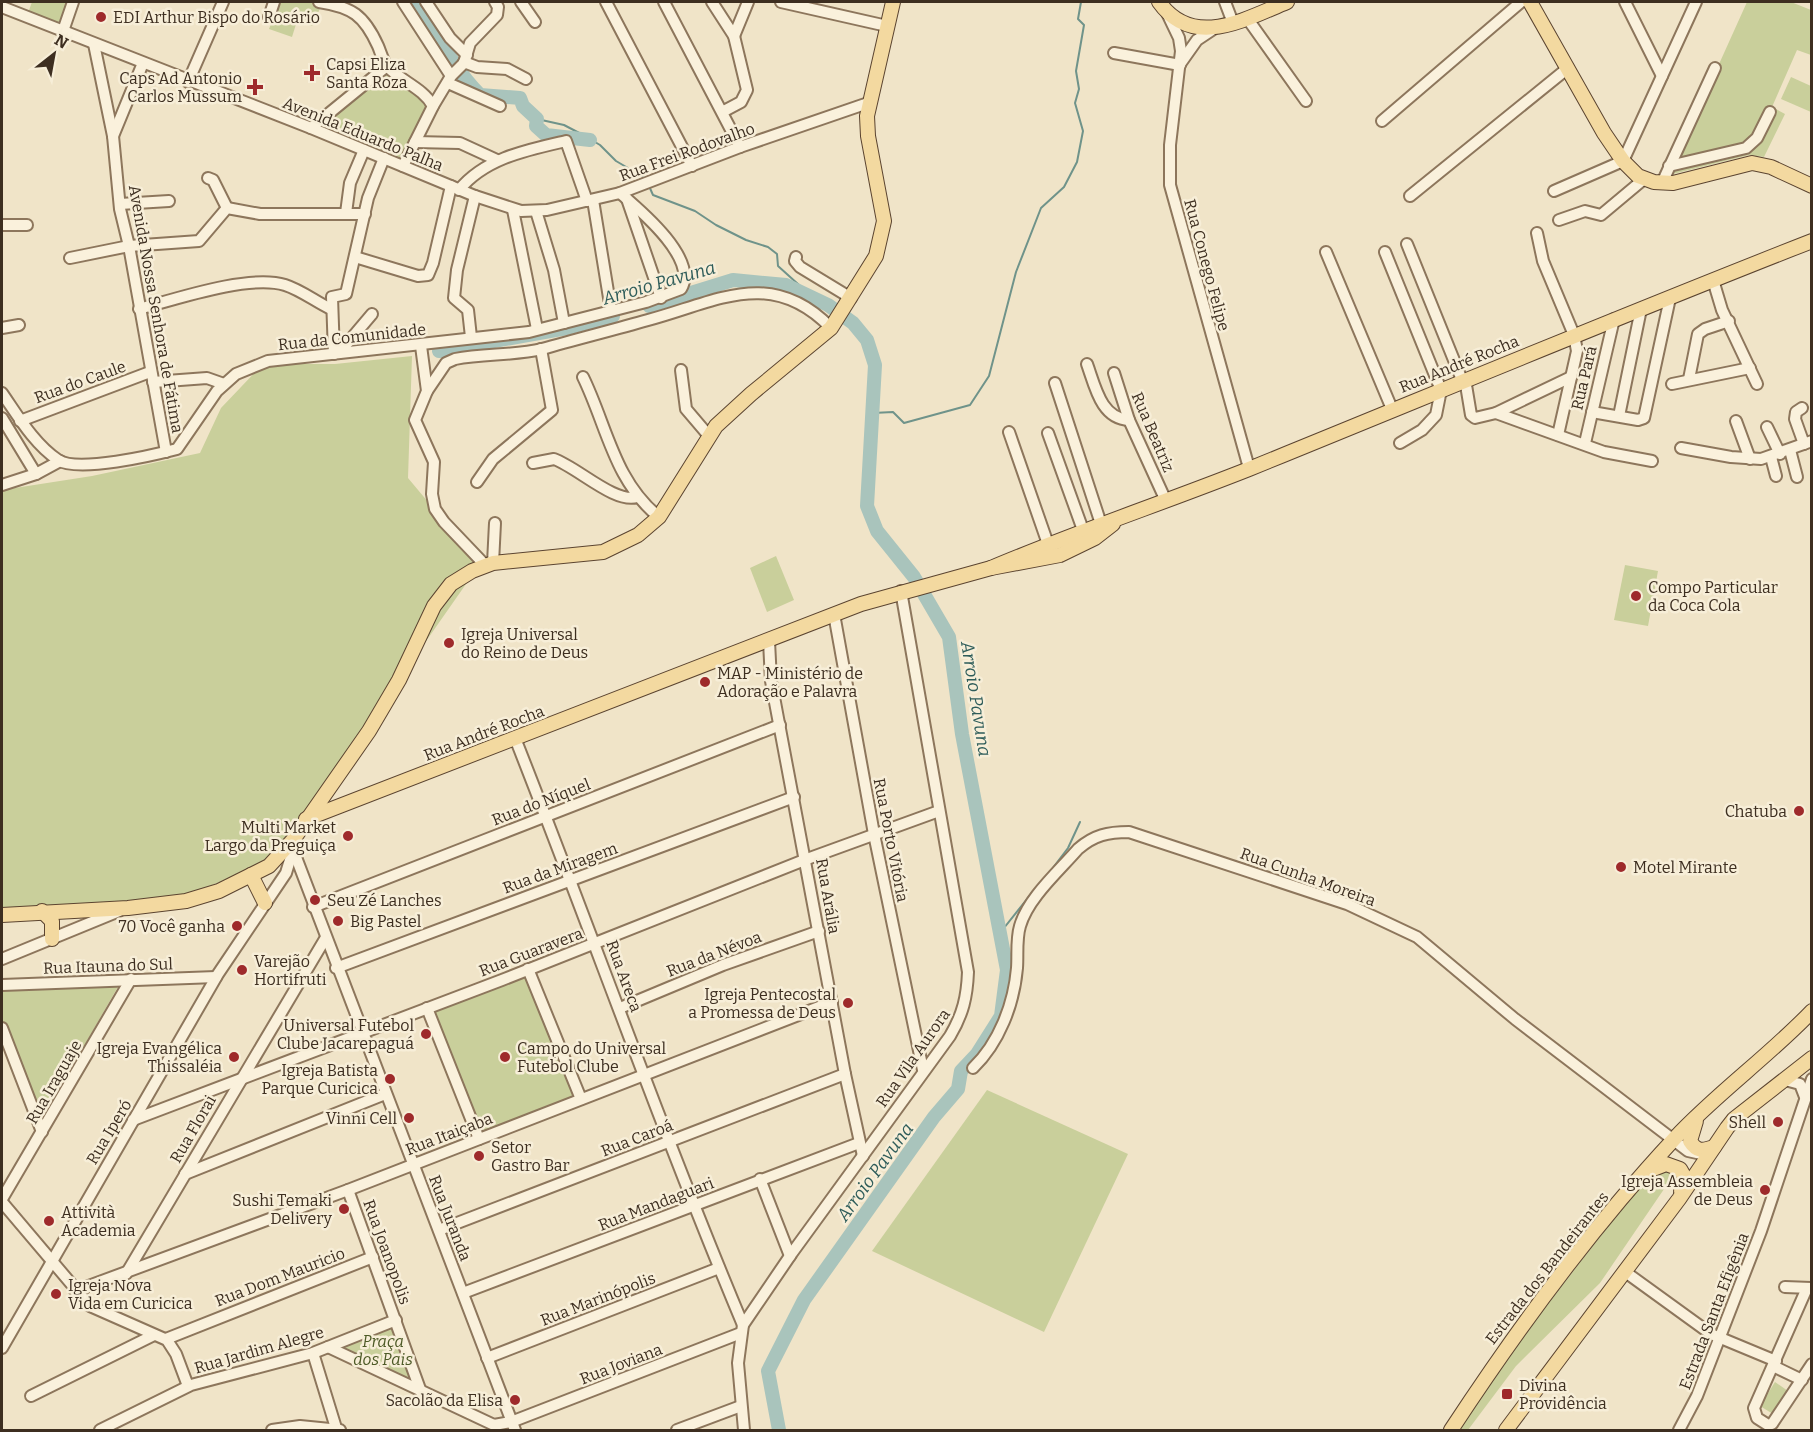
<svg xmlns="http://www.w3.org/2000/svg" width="1813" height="1432" viewBox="0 0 1813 1432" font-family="Bitter,serif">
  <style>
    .green { fill: #c9cf9b }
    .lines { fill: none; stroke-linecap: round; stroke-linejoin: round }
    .stream { stroke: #6f938a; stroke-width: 2 }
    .river { stroke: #a9c4bc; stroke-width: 14 }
    .minor-casing { stroke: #8d765c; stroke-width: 14 }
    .major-casing { stroke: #5b4430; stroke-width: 16 }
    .minor { stroke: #faf1dc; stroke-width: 10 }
    .major { stroke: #f3d9a0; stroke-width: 14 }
    .poi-dot { fill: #9e2a2b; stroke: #f7eed8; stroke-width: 2 }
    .labels { text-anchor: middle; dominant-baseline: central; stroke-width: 5; stroke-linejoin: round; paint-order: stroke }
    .poi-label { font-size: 16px; fill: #3d2e20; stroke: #f7eed8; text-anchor: start }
    .street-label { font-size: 16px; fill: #3d2e20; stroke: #f7eed8 }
    .park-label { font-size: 16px; font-style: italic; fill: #4d5a26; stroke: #f7eed8 }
    .water-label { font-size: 18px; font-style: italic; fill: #2f5d5a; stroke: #f7eed8 }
  </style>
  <rect width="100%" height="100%" fill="#f0e4c8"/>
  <!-- green -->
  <g class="green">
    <polygon points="32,2 68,2 58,24 28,13"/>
    <polygon points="280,2 323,2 312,26 297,21 292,37 269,29"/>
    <polygon points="1747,2 1791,2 1811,10 1811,55 1797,50 1772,107 1785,114 1764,157 1749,155 1669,175"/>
    <polygon points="387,66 435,101 402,162 316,126"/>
    <polygon points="1791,77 1811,86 1811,112 1781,99"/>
    <polygon points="412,356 408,478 480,564 273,860 147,912 2,916 2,490 92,476 200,453 221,408 263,364 335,364"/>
    <polygon points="776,556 794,600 767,612 750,568"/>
    <polygon points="1625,565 1658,571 1648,626 1614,620"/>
    <polygon points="523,977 527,978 575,1092 574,1097 479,1133 433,1012"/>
    <polygon points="119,985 41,1121 2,1019 2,989"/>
    <polygon points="987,1090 1128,1154 1044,1332 872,1251"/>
    <polygon points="1654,1167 1677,1170 1600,1283 1516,1366 1468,1430 1455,1430 1484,1386"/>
    <polygon points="395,1322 422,1391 328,1347"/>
    <polygon points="1775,1382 1788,1391 1773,1414 1760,1406"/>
  </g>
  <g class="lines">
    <!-- stream -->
    <g class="stream">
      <polyline points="537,119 564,125 585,136 600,145 616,161 645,178"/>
      <polyline points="649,186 653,195 695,211 716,225 746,240 768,247 777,254 778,266 809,294"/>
      <polyline points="873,413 893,412 904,423 970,405 989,376 1016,272 1041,208 1064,187 1077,162 1083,131 1075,103 1079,89 1076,71 1084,25 1078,19 1081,2"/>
      <polyline points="1049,873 1068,848 1080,822"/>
      <polyline points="1000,933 1035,889"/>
    </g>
    <!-- river -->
    <g class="river">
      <path d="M417,2C437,34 453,68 480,95L520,98L523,106L537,119L536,126L546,135L590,140"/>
      <polyline points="649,306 733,280 786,285 828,305 853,323 867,340 875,365 867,506 877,531 914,577 949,637 962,734 1007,970 1001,1016 977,1054 961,1071 958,1089 934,1117 804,1300 768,1371 779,1430"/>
      <polyline points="439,351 567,328 613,316"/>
    </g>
    <!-- minor casing -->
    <g class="minor-casing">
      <g id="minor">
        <path d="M319,2C352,7 364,15 378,46C381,53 383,62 388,67C402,82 423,88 433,106"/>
        <polyline points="403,2 451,76"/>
        <polyline points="426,2 450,38 467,55"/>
        <polyline points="521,2 535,22"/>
        <polyline points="606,2 692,166"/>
        <polyline points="664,2 740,147"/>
        <polyline points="712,2 734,36 747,90 741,102 724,111"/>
        <polyline points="781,2 887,26"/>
        <polyline points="1225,2 1233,23"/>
        <polyline points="1625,2 1662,76"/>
        <polyline points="2,7 311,128 475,196 521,211 547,210 620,193 740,147 868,103"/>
        <polyline points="1167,13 1179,38 1181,51 1170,145 1170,185 1249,468"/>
        <polyline points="269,17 274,2"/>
        <polyline points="1247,18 1306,101"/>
        <polyline points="63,31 73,2"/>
        <polyline points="734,36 748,2"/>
        <polyline points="94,44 113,136 120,209 129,246 166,452"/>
        <polyline points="1114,53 1180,65"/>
        <polyline points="464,62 477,67 507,69 526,79"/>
        <polyline points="1180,64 1197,40 1215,28"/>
        <polyline points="188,82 223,2"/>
        <polyline points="448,83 500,106"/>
        <polyline points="1382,121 1521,2"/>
        <polyline points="311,128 387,66"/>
        <polyline points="113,136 143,63"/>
        <polyline points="415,142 460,143 497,160"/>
        <polyline points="403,166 433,106 451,76 464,63 470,43 497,15 498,7 495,2"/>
        <polyline points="1669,166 1746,148 1757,138 1770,112"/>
        <polyline points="208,178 213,180 227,208"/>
        <polyline points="1662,183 1715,68"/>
        <path d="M459,190C485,158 527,150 566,141L587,201"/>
        <polyline points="1554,191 1623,161 1696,2"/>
        <polyline points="1410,196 1568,68"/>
        <polyline points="627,199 661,298"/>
        <polyline points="593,200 611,310"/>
        <polyline points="120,204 169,201"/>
        <polyline points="513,210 537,329"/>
        <polyline points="536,211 554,270 564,323"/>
        <polyline points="346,213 350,183 364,150"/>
        <polyline points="1559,220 1585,211 1601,215 1644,179"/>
        <polyline points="2,225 27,225"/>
        <polyline points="1537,233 1543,261 1574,335 1577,351 1558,435"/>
        <polyline points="1407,244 1462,380"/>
        <polyline points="1326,252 1392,409"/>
        <polyline points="1385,252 1441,390 1436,415 1422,430 1400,443"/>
        <polyline points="355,257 418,276 428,275 433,263 451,186"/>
        <polyline points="796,257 795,261 800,267 851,298"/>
        <polyline points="70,258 129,246 199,241 227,208 260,214 365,214"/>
        <polyline points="1713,280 1722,310 1757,384"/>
        <path d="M139,309C176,299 249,274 285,285C301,290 316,302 331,309"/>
        <polyline points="2,328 19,325"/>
        <polyline points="471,337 468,310 454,298 457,270 475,196"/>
        <polyline points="421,346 427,391 415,420 434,462 432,494 435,509 444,522 485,565"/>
        <polyline points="339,353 372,314"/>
        <polyline points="334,354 332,297 346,294 368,198 384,158"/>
        <path d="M1087,364C1095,386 1101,419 1129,420"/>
        <polyline points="681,370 686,409 709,436"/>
        <polyline points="1114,373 1129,420 1166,501"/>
        <path d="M583,377C607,426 614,481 659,517"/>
        <polyline points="1465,379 1471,415 1475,418 1496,413 1571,377"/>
        <polyline points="1689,379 1698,334 1705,329 1729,321"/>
        <polyline points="153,382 207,378 224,384"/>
        <polyline points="1055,383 1101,524"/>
        <polyline points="1672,384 1750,368"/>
        <path d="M427,391L446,363L455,359C484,353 513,356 542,349C577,339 613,330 648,320C716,302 771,266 831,328"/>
        <path d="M2,393C18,416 34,444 58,460C78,473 154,455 177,449L217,391L236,374L268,361L529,332L646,302L681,289C699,259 640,210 620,193"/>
        <polyline points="1802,408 1796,412 1795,419 1804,444"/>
        <polyline points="1592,412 1638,420 1644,418 1670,298"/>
        <polyline points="1496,413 1604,452 1652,461"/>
        <polyline points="1619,416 1641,309"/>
        <polyline points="2,418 36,474"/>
        <polyline points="20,421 150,372"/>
        <polyline points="1736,421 1750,459"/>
        <polyline points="1767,427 1780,454"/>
        <polyline points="1009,432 1048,544"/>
        <polyline points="1048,433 1083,530"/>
        <polyline points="1585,443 1614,319"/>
        <polyline points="1681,448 1731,457 1761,459 1812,441"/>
        <polyline points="1790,450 1797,477"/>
        <polyline points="1771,457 1776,476"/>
        <path d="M533,463L554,459C577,467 615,504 637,497"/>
        <polyline points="477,482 493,459 552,410 541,349"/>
        <polyline points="2,485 36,474 60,461"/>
        <polyline points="493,563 495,523"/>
        <polyline points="834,614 874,834 923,1070"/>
        <polyline points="769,641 771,681 845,1074 863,1156"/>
        <path d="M515,738C592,933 662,1132 743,1325"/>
        <polyline points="294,852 515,1430"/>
        <polyline points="313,907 780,725"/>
        <polyline points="2,959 119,911"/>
        <polyline points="336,968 794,797"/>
        <polyline points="528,969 581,1099"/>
        <polyline points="2,985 216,977"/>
        <polyline points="427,1008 479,1139"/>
        <polyline points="620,1008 723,965 819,931"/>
        <polyline points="2,1028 42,1132"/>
        <path d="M973,1068C999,1043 1014,1004 1017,968C1018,955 1016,939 1020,926C1028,898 1059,871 1078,849C1094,835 1108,832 1129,832L1347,904L1417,937L1515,1019L1688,1151L1706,1155"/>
        <polyline points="1785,1080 1800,1084 1805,1097"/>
        <polyline points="133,1120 502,980 807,859 939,811"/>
        <polyline points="185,1174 385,1094"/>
        <polyline points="760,1179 790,1256"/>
        <polyline points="348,1190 421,1392"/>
        <polyline points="2,1199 131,979"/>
        <polyline points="2,1202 90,1306 167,1340 176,1354 188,1386"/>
        <polyline points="439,1230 845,1074"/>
        <polyline points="1624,1271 1711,1334 1776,1361"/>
        <polyline points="126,1274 325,939"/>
        <polyline points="1785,1287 1811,1288"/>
        <polyline points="1807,1288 1754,1408 1757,1418 1768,1425 1772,1424 1812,1364"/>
        <polyline points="75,1291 348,1190 832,1002"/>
        <polyline points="463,1293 859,1143"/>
        <polyline points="166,1339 373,1257"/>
        <polyline points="328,1347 494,1425 511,1422 741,1333"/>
        <polyline points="2,1348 218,974 286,873 293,850"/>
        <polyline points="313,1353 336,1428"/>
        <polyline points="487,1358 719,1268"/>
        <polyline points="1773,1366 1802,1380"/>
        <polyline points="31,1396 154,1335"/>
        <polyline points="100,1430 191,1385 313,1353 396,1320"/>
        <polyline points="272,1430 300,1426 340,1430"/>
        <polyline points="677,1430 741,1406"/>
        <path d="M744,1430L738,1363L743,1325L792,1253L950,1036C963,1014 967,997 968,972L901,591"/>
        <polyline points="1679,1430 1697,1396 1761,1231 1812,1079"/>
      </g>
    </g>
    <!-- major casing -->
    <g class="major-casing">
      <g id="major">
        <path d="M1159,2C1193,50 1245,19 1287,2"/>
        <polyline points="1530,2 1604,133 1623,161 1638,176 1654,182 1673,183 1752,163 1771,167 1812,186"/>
        <path d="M991,568C1076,532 1163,503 1249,469C1436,393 1623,315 1812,241"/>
        <polyline points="306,819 861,604 991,568 1060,555 1095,538 1113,524"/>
        <polyline points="251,875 265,903"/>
        <polyline points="42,911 52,921 52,939"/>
        <polyline points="2,915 128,908 186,901 219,891 269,866 293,840 369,731 399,680 434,606 451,584 472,571 493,563 603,552 638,535 659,517 716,426 751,394 831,328 876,256 884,221 868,136 867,116 893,2"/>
        <path d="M1696,1121L1690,1141C1697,1152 1702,1151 1714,1147"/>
        <polyline points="1648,1171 1666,1164 1680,1169 1684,1176 1681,1191"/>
        <path d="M1451,1430C1518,1328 1591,1228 1675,1138C1717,1093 1769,1056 1812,1011"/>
        <polyline points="1506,1430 1679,1199 1727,1128 1734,1119 1812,1058"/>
      </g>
    </g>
    <!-- minor -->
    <use href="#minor" class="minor"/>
    <!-- major -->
    <use href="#major" class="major"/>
  </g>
  <!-- markers -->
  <g class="poi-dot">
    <circle cx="101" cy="17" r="6"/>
    <path d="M309 64h6v6h6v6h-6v6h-6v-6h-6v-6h6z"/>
    <path d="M252 78h6v6h6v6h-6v6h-6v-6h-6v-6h6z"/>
    <circle cx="1636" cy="596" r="6"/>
    <circle cx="449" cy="643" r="6"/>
    <circle cx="705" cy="682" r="6"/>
    <circle cx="1799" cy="811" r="6"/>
    <circle cx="348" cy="836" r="6"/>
    <circle cx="1621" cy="867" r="6"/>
    <circle cx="315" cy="900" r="6"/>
    <circle cx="338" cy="921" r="6"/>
    <circle cx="237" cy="926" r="6"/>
    <circle cx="242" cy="970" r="6"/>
    <circle cx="848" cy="1003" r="6"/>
    <circle cx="426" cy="1034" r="6"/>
    <circle cx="234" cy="1057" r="6"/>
    <circle cx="505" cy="1057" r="6"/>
    <circle cx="390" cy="1079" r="6"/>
    <circle cx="409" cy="1118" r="6"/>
    <circle cx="1778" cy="1122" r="6"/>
    <circle cx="479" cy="1156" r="6"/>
    <circle cx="1765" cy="1190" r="6"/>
    <circle cx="344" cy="1209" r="6"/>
    <circle cx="49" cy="1221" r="6"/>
    <circle cx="56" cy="1294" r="6"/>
    <rect x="1501" y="1388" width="12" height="12" rx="3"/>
    <circle cx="515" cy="1400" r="6"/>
  </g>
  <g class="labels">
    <!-- poi labels -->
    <g class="poi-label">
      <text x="113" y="17">EDI Arthur Bispo do Rosário</text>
      <text x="326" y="64">Capsi Eliza<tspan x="326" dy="18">Santa Roza</tspan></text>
      <text x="242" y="78" text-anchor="end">Caps Ad Antonio<tspan x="242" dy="18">Carlos Mussum</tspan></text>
      <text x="1648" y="587">Compo Particular<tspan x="1648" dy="18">da Coca Cola</tspan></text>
      <text x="461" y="634">Igreja Universal<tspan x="461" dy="18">do Reino de Deus</tspan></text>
      <text x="717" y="673">MAP - Ministério de<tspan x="717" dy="18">Adoração e Palavra</tspan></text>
      <text x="1787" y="811" text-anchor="end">Chatuba</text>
      <text x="336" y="827" text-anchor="end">Multi Market<tspan x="336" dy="18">Largo da Preguiça</tspan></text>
      <text x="1633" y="867">Motel Mirante</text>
      <text x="327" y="900">Seu Zé Lanches</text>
      <text x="350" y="921">Big Pastel</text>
      <text x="225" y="926" text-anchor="end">70 Você ganha</text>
      <text x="254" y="961">Varejão<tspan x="254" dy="18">Hortifruti</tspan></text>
      <text x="836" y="994" text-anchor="end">Igreja Pentecostal<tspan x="836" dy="18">a Promessa de Deus</tspan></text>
      <text x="414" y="1025" text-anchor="end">Universal Futebol<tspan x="414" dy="18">Clube Jacarepaguá</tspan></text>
      <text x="222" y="1048" text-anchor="end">Igreja Evangélica<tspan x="222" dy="18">Thissaléia</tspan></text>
      <text x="517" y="1048">Campo do Universal<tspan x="517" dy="18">Futebol Clube</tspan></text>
      <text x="378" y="1070" text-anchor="end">Igreja Batista<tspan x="378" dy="18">Parque Curicica</tspan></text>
      <text x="397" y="1118" text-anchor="end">Vinni Cell</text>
      <text x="1766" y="1122" text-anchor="end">Shell</text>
      <text x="491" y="1147">Setor<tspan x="491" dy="18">Gastro Bar</tspan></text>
      <text x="1753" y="1181" text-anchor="end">Igreja Assembleia<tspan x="1753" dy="18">de Deus</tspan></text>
      <text x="332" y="1200" text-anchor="end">Sushi Temaki<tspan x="332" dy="18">Delivery</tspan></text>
      <text x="61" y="1212">Attività<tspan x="61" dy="18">Academia</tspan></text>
      <text x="68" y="1285">Igreja Nova<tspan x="68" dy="18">Vida em Curicica</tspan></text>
      <text x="1519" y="1385">Divina<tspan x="1519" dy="18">Providência</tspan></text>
      <text x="503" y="1400" text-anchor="end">Sacolão da Elisa</text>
    </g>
    <!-- street labels -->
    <g class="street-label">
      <text transform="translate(363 134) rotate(22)">Avenida Eduardo Palha</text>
      <text transform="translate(687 152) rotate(-20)">Rua Frei Rodovalho</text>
      <text transform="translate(1207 265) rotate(75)">Rua Conego Felipe</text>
      <text transform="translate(156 309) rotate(80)">Avenida Nossa Senhora de Fátima</text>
      <text transform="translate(352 337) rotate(-6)">Rua da Comunidade</text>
      <text transform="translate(1459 364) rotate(-22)">Rua André Rocha</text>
      <text transform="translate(1584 378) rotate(-77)">Rua Pará</text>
      <text transform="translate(80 382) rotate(-20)">Rua do Caule</text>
      <text transform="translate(1153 432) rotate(67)">Rua Beatriz</text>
      <text transform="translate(484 733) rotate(-21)">Rua André Rocha</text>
      <text transform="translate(541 802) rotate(-21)">Rua do Níquel</text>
      <text transform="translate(891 840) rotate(79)">Rua Porto Vitória</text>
      <text transform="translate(560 868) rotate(-20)">Rua da Miragem</text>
      <text transform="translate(1308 877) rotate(20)">Rua Cunha Moreira</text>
      <text transform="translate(828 896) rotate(80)">Rua Arália</text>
      <text transform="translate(531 952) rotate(-21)">Rua Guaravera</text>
      <text transform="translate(714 954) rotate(-21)">Rua da Névoa</text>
      <text transform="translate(108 966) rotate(-2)">Rua Itauna do Sul</text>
      <text transform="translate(624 976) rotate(70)">Rua Areca</text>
      <text transform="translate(913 1058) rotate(-55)">Rua Vila Aurora</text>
      <text transform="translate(54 1082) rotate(-60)">Rua Iraguaje</text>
      <text transform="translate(193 1129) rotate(-60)">Rua Florai</text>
      <text transform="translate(109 1132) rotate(-59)">Rua Iperó</text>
      <text transform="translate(449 1134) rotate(-21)">Rua Itaiçaba</text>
      <text transform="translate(637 1138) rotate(-21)">Rua Caroá</text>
      <text transform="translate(656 1204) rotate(-21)">Rua Mandaguari</text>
      <text transform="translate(450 1218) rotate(69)">Rua Juranda</text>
      <text transform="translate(387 1252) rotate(70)">Rua Joanopolis</text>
      <text transform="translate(1547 1268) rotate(-52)">Estrada dos Bandeirantes</text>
      <text transform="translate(280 1277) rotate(-21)">Rua Dom Mauricio</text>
      <text transform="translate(598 1299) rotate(-21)">Rua Marinópolis</text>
      <text transform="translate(1714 1311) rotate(-69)">Estrada Santa Efigênia</text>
      <text transform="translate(259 1350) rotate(-16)">Rua Jardim Alegre</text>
      <text transform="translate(621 1364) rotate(-21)">Rua Joviana</text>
    </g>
    <!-- park labels -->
    <g class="park-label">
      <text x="383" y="1341">Praça<tspan x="383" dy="18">dos Pais</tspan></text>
    </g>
    <!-- water labels -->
    <g class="water-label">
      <text transform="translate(659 283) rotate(-16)">Arroio Pavuna</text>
      <text transform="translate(976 699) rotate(81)">Arroio Pavuna</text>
      <text transform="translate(875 1172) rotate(-54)">Arroio Pavuna</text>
    </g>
  </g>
  <!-- border -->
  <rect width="1813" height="1432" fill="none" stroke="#3d2e20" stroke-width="6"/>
  <!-- north arrow -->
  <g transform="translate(54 54) rotate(31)" stroke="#f7eed8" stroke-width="4.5" paint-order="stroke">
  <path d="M0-4.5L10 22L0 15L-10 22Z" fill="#3d2e20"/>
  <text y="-9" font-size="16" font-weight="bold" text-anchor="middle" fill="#3d2e20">N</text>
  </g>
</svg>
